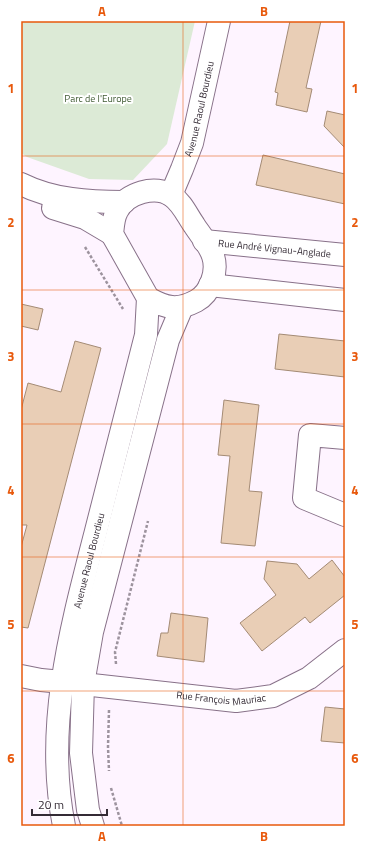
<svg xmlns="http://www.w3.org/2000/svg" width="366" height="847" viewBox="0 0 366 847" font-family="'Titillium Web',sans-serif">
  <style>
    .green { fill: #dcead6 }
    .building { fill: #e9ceb6; stroke: #a48b75 }
    .lines { fill: none; stroke-linecap: round; stroke-linejoin: round }
    .minor-casing { stroke: #887189; stroke-width: 24 }
    .path { stroke: #9d939e; stroke-width: 2.5; stroke-dasharray: 3 2; stroke-linecap: butt }
    .minor { stroke: #fff; stroke-width: 22 }
    .grid { fill: none; stroke: #e8590c; stroke-width: 1; stroke-opacity: 0.55 }
    .labels { text-anchor: middle; dominant-baseline: central; stroke-width: 4; stroke-linejoin: round; paint-order: stroke }
    .park-label { font-size: 10px; fill: #3f5a32; stroke: #fff }
    .street-label { font-size: 10px; fill: #342b35; stroke: #fff }
    .neatline { fill: none; stroke: #e8590c; stroke-width: 1.5 }
    .grid-label { font-size: 13px; text-anchor: middle; font-weight: bold; fill: #e8590c }
  </style>
  <rect width="100%" height="100%" fill="#fef4ff"/>
  <!-- green -->
  <polygon class="green" points="21,21 195,21 167,144 133,180 89,179 27,157 21,153"/>
  <!-- building -->
  <g class="building">
    <polygon points="290,21 321,21 306,88 312,89 307,112 276,105 278,93 275,92"/>
    <polygon points="327,111 345,115 345,148 324,126"/>
    <polygon points="263,155 345,174 345,204 256,185"/>
    <polygon points="21,304 43,309 38,330 21,326"/>
    <polygon points="279,334 345,341 345,377 275,369"/>
    <polygon points="75,341 101,348 28,628 21,627 21,547 27,525 21,525 21,410 28,383 61,392"/>
    <polygon points="224,400 259,405 249,491 262,492 255,546 221,543 230,456 218,455"/>
    <polygon points="332,560 345,577 345,595 310,623 305,617 262,651 240,623 276,595 264,579 267,561 297,564 309,579"/>
    <polygon points="171,613 208,618 204,662 157,656 161,633 168,633"/>
    <polygon points="325,707 345,709 345,743 321,741"/>
  </g>
  <g class="lines">
    <!-- minor casing -->
    <g class="minor-casing">
      <g id="minor">
        <path d="M21,184C53,200 89,202 124,202"/>
        <path id="s1" d="M171,195L182,169L192,143L219,21"/>
        <polyline points="53,208 85,218 112,234"/>
        <path id="s2" d="M204,241L345,255"/>
        <polyline points="210,285 345,300"/>
        <polyline points="345,438 310,435 304,498 345,515"/>
        <polyline points="21,676 41,680 62,682"/>
        <path id="s3" d="M83,684L236,701L273,696L309,678L345,650"/>
        <path id="s4" d="M64,826C44,726 71,628 96,531C113,466 129,400 146,335L148,298L112,234C113,227 113,218 117,211C126,193 156,184 172,196C182,203 187,215 194,225C199,233 210,246 213,256C218,271 211,293 196,301C177,311 166,308 148,298"/>
        <polyline points="93,826 88,810 81,753 83,684 92,632 168,340 182,307"/>
      </g>
    </g>
    <!-- path -->
    <g class="path">
      <polyline points="85,247 123,309"/>
      <polyline points="116,664 115,652 148,521"/>
      <polyline points="109,710 108,747 109,771"/>
      <polyline points="111,788 122,826"/>
    </g>
    <!-- minor -->
    <use href="#minor" class="minor"/>
  </g>
  <!-- grid -->
  <path class="grid" d="M183,21V826M21,156H345M21,290H345M21,424H345M21,557H345M21,691H345"/>
  <g class="labels">
    <!-- park labels -->
    <g class="park-label">
      <text x="98" y="98">Parc de l'Europe</text>
    </g>
    <!-- street labels -->
    <g class="street-label">
      <text stroke="none"><textPath href="#s1" startOffset="91">Avenue Raoul Bourdieu</textPath></text>
      <text stroke="none"><textPath href="#s2" startOffset="71">Rue André Vignau-Anglade</textPath></text>
      <text stroke="none"><textPath href="#s4" startOffset="269">Avenue Raoul Bourdieu</textPath></text>
      <text stroke="none"><textPath href="#s3" startOffset="139">Rue François Mauriac</textPath></text>
    </g>
  </g>
  <!-- border -->
  <rect width="366" height="847" fill="none" stroke="#ffffff" stroke-width="44"/>
  <!-- scale -->
  <path d="M32 809v6h75v-6" fill="none" stroke="#342b35" stroke-width="2"/>
  <text x="38" y="809" font-size="12" fill="#342b35" stroke="#ffffff" stroke-width="3" paint-order="stroke">20 m</text>
  <rect x="22" y="22" width="322" height="803" class="neatline"/>
  <g class="grid-label">
    <text x="102" y="16">A</text>
    <text x="264" y="16">B</text>
    <text x="11" y="93">1</text>
    <text x="355" y="93">1</text>
    <text x="11" y="227">2</text>
    <text x="355" y="227">2</text>
    <text x="11" y="361">3</text>
    <text x="355" y="361">3</text>
    <text x="11" y="495">4</text>
    <text x="355" y="495">4</text>
    <text x="11" y="629">5</text>
    <text x="355" y="629">5</text>
    <text x="11" y="763">6</text>
    <text x="355" y="763">6</text>
    <text x="102" y="841">A</text>
    <text x="264" y="841">B</text>
  </g>
</svg>
